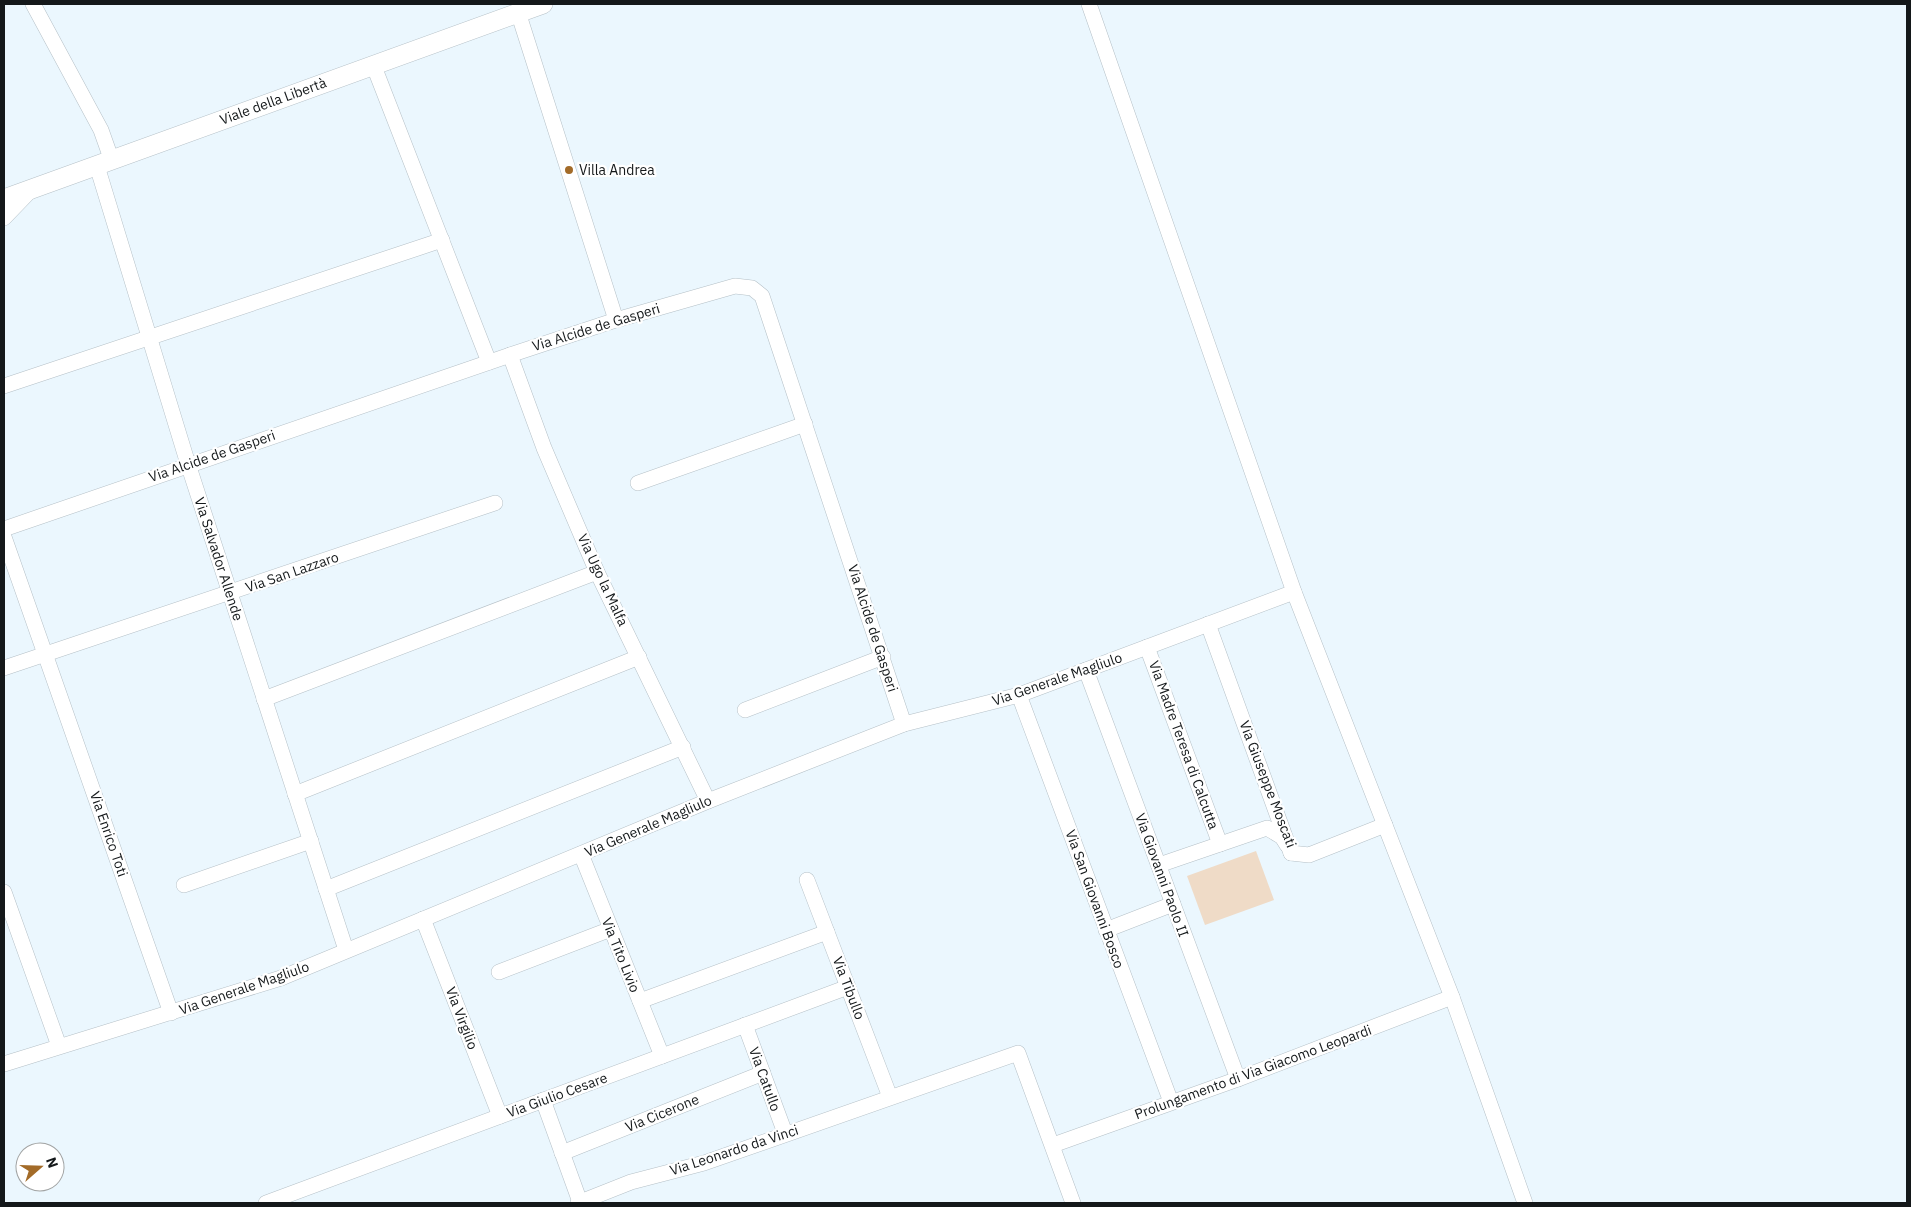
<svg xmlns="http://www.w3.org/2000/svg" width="1911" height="1207" viewBox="0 0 1911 1207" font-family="'IBM Plex Sans',sans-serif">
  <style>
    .green { fill: #efdbc7 }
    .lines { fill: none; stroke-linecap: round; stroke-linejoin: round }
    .minor-casing { stroke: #b5c0c7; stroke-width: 16 }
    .tertiary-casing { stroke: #b5c0c7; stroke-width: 20 }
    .minor { stroke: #fff; stroke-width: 15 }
    .tertiary { stroke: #fff; stroke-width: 19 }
    .poi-dot { fill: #a36b28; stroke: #fff; stroke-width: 2 }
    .labels { text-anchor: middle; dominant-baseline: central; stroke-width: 4.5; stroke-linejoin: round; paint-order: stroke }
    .street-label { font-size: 14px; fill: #14181a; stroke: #fff }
    .poi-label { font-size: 14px; fill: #14181a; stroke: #fff; text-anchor: start }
  </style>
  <rect width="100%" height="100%" fill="#ebf7fe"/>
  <!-- green -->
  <polygon class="green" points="1256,851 1274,900 1205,925 1187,876"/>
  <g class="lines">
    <!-- minor casing -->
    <g class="minor-casing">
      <g id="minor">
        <polyline points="33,4 101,130 112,161"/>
        <polyline points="1089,4 1294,592 1452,997 1525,1203"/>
        <polyline points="518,12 616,320"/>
        <polyline points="373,64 489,362"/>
        <polyline points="97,166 188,464 346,950"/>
        <polyline points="4,218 30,191"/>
        <polyline points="510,355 544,448 597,572 708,801"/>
        <polyline points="4,386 442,240"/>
        <polyline points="638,483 805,424"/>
        <polyline points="4,529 510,355 616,320 735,286 752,288 762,296 904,724"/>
        <polyline points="4,537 171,1013"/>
        <polyline points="1208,624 1291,853"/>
        <polyline points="1147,647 1220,844"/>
        <polyline points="4,668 495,503"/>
        <polyline points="1086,670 1238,1079"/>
        <polyline points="1019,695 1171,1102"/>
        <polyline points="264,699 597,572"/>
        <polyline points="745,710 883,657"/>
        <polyline points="295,794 639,657"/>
        <polyline points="1291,853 1309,855 1385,825"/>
        <polyline points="581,854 662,1056"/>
        <polyline points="1159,865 1267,828 1282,837 1287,845"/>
        <polyline points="807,880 890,1097"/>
        <polyline points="184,885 311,841"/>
        <polyline points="326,889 683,747"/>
        <polyline points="4,892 59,1046"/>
        <polyline points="423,919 500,1116"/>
        <polyline points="1106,930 1173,904"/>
        <polyline points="499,972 611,929"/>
        <polyline points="640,1001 827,932"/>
        <polyline points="745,1025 785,1133"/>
        <polyline points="4,1064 281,978 708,801 904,724 1019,695 1294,592"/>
        <polyline points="543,1100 580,1202"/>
        <polyline points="1053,1145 1238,1079 1452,997"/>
        <polyline points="562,1153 763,1073"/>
        <polyline points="266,1203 848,987"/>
        <polyline points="578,1203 631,1182 704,1163 1018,1053 1073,1203"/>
      </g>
    </g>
    <!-- tertiary casing -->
    <g class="tertiary-casing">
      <polyline id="tertiary" points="4,199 543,4"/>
    </g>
    <!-- minor -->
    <use href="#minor" class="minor"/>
    <!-- tertiary -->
    <use href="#tertiary" class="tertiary"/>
  </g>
  <!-- markers -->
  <circle class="poi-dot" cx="569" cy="170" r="5"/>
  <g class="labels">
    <!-- street labels -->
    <g class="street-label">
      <text transform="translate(273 101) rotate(-20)">Viale della Libertà</text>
      <text transform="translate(596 327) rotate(-17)">Via Alcide de Gasperi</text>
      <text transform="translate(212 456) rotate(-19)">Via Alcide de Gasperi</text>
      <text transform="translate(219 559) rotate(72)">Via Salvador Allende</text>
      <text transform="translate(292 572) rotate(-19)">Via San Lazzaro</text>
      <text transform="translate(603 580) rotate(65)">Via Ugo la Malfa</text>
      <text transform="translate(873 628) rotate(72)">Via Alcide de Gasperi</text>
      <text transform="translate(1057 679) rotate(-19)">Via Generale Magliulo</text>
      <text transform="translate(1184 745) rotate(70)">Via Madre Teresa di Calcutta</text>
      <text transform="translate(1268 784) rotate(69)">Via Giuseppe Moscati</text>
      <text transform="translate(648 826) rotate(-23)">Via Generale Magliulo</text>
      <text transform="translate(109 834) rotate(71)">Via Enrico Toti</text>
      <text transform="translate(1162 875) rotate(70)">Via Giovanni Paolo II</text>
      <text transform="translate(1095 899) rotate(70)">Via San Giovanni Bosco</text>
      <text transform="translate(621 955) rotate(68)">Via Tito Livio</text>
      <text transform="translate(244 988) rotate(-19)">Via Generale Magliulo</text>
      <text transform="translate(849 988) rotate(69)">Via Tibullo</text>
      <text transform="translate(462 1018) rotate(69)">Via Virgilio</text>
      <text transform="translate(1253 1072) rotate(-20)">Prolungamento di Via Giacomo Leopardi</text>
      <text transform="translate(765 1079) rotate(70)">Via Catullo</text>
      <text transform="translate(557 1095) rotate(-20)">Via Giulio Cesare</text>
      <text transform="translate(662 1113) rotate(-22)">Via Cicerone</text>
      <text transform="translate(734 1150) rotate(-18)">Via Leonardo da Vinci</text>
    </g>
    <!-- poi labels -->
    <g class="poi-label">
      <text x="579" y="170">Villa Andrea</text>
    </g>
  </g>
  <!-- border -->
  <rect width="1911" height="1207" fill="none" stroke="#14181a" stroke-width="10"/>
  <!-- north arrow -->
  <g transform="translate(40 1167) rotate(70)"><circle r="24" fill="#ffffff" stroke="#a1a3a3"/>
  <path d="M0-4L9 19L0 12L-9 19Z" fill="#a36b28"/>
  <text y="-8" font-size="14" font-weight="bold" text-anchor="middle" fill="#14181a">N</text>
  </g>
</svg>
